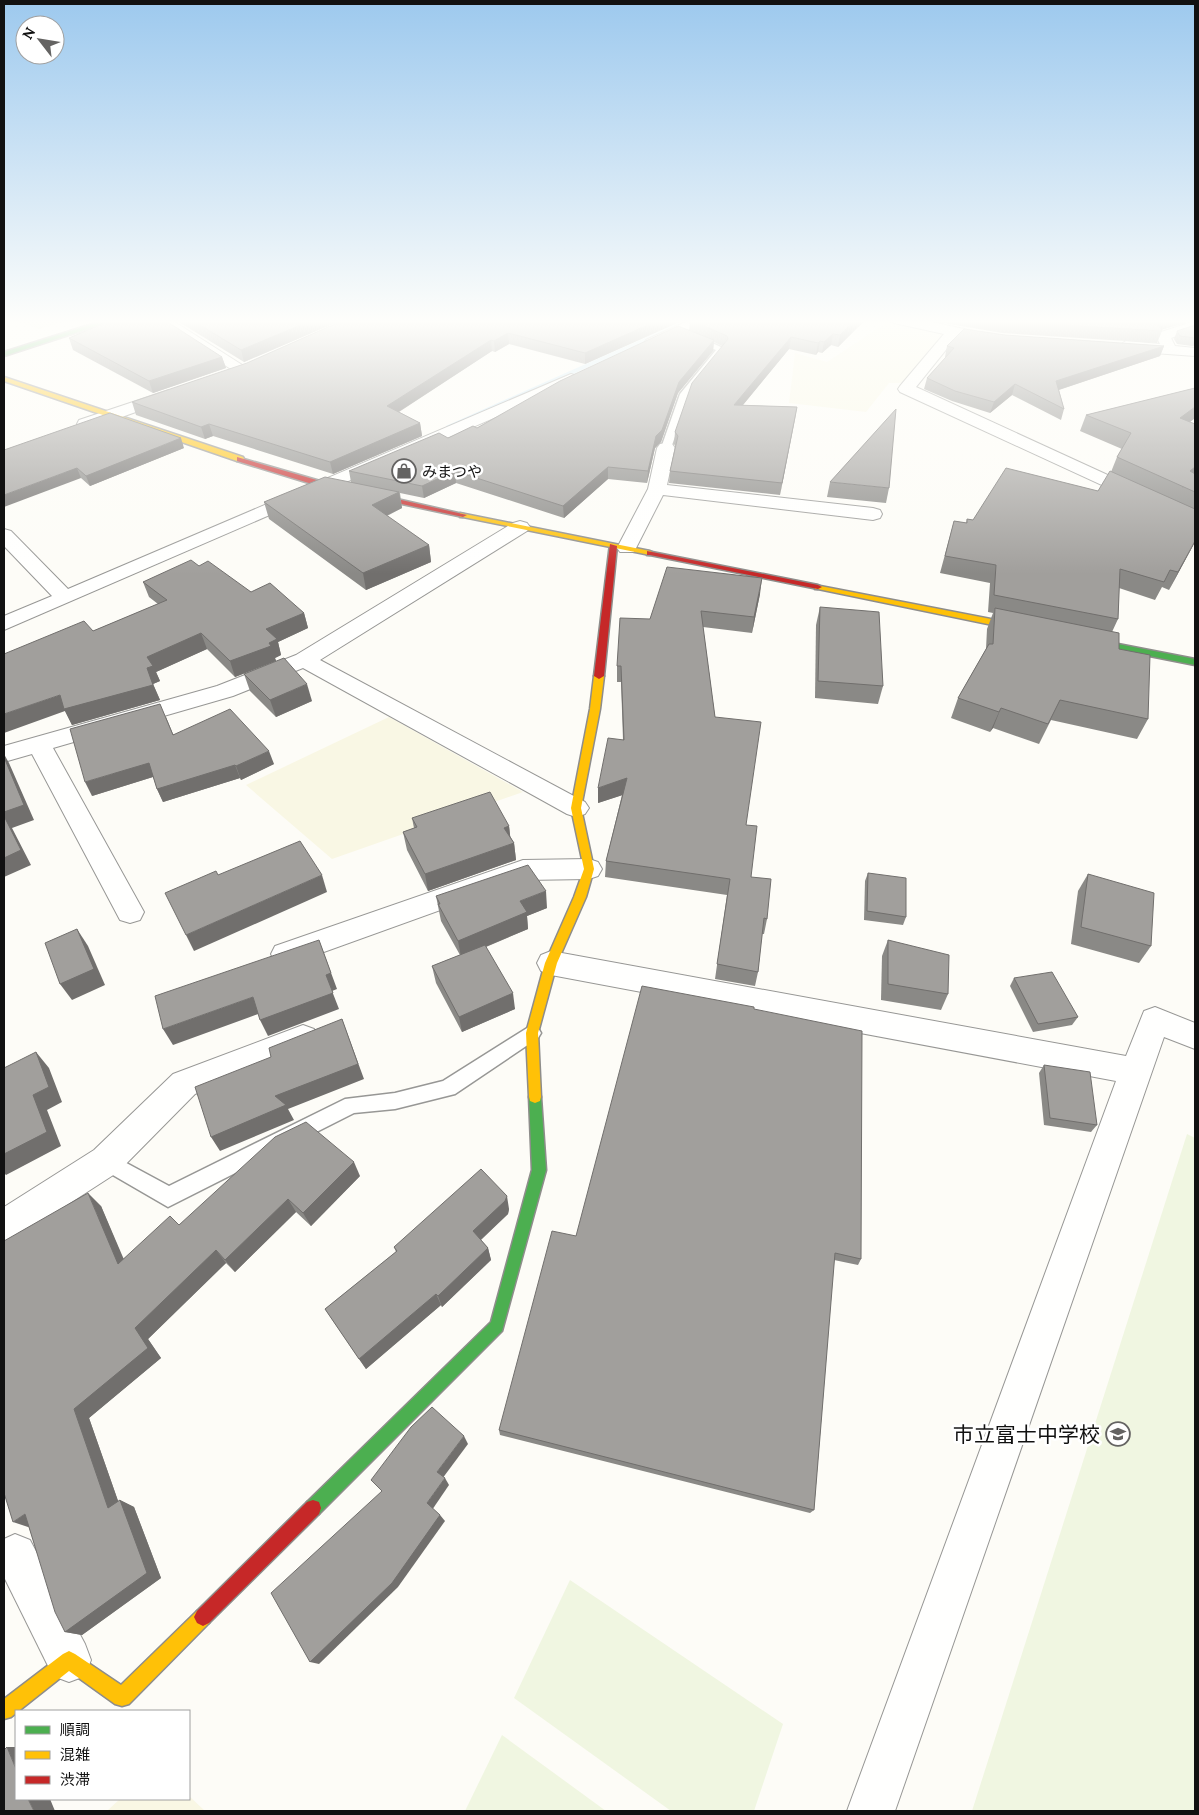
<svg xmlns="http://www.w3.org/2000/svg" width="1199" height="1815" viewBox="0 0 1199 1815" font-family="Lora,'Noto Sans JP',serif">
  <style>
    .farmland { fill: #f9f7e4 }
    .green { fill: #e7f3d7 }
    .pitch { fill: #f0f6e1 }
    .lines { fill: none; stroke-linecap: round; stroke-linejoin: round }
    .stream { fill: #cde8f7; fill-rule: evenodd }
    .lane-casing { stroke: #979795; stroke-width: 3 }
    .street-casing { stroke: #979795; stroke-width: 2 }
    .fast-casing { stroke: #8e8d8b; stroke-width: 3 }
    .slow-casing { stroke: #8e8d8b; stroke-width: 3 }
    .jam-casing { stroke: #8e8d8b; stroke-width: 3 }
    .lane { fill: #fffffe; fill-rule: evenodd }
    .street { fill: #fffffe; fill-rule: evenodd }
    .fast { fill: #4caf50; fill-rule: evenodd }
    .slow { fill: #ffc107; fill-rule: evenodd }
    .jam { fill: #c62828; fill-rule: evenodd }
    .wall { fill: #8a8986 }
    .shaded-wall { fill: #716f6d }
    .building { fill: #a19f9c; stroke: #716f6d }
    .labels { text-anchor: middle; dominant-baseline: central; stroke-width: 5; stroke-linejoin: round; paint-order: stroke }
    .far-poi-label { font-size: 15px; fill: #111; stroke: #fff; text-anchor: start }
    .near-poi-label { font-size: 21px; fill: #111; stroke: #fff; text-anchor: end }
  </style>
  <rect width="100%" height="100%" fill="#fdfcf7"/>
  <!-- farmland -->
  <g class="farmland">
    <polygon points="889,321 940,333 943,337 903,383 889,383 866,412 789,403 795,353 827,362"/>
    <polygon points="389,717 523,792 332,859 246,785"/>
    <polygon points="189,1796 205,1811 107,1811 120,1799 189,1799"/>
  </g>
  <!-- green -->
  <polygon class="green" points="11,319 74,319 39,329"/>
  <!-- pitch -->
  <g class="pitch">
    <polygon points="1187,1134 1195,1138 1195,1811 972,1811"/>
    <polygon points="570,1580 783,1724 754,1811 671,1811 514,1698"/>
    <polygon points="502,1735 606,1811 465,1811"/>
  </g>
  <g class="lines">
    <!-- stream -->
    <polygon class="stream" points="678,323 681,325 680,326 453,428 446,426"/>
    <!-- lane casing -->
    <g class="lane-casing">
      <g id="lane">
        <polygon points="691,336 697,336 725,349 690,394 671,448 666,451 661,448 680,394 716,350 691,340"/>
        <polygon points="532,1025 538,1028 541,1033 538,1038 455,1094 395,1109 354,1113 168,1207 99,1167 96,1161 99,1155 106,1152 169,1186 345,1099 395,1093 443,1081"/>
      </g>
    </g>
    <!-- street casing -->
    <g class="street-casing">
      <g id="street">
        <polygon points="152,319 170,319 247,368 239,373 234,371"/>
        <polygon points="692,319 712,319 656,346 651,347 644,343 646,340"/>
        <polygon points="887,319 918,319 973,331 975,334 968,338 957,336 916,387 1195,515 1195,528 900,392 898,389 900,386 944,334 894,323"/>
        <polygon points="1195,321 1195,330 1171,338 1175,346 1195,348 1195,356 1126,351 1118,346 1126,341 1160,344 1156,336 1158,333"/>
        <polygon points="571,374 577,376 579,379 577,382 4,630 4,616 52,596 4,546 4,529 11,531 68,589"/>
        <polygon points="169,390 177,395 175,398 91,428 79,428 77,424 79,420"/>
        <polygon points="666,443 672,444 675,448 667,485 873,508 880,510 882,514 880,518 873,520 663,495 634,552 620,552 617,548 648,489 657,448 660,444"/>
        <polygon points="520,521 527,523 530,527 527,531 320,660 585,802 589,808 585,814 576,817 567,814 303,668 233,696 53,748 144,912 140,920 130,923 120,920 32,754 4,762 4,746 217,686 296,655 513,523"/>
        <polygon points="589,859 598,862 602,869 598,876 589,879 524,880 285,966 275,962 271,954 275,946 523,860"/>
        <polygon points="551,951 1126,1056 1144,1011 1155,1007 1195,1023 1195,1049 1164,1037 895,1811 847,1811 1116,1081 551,975 541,971 537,963 541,955"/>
        <polygon points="303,1025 314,1029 318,1038 314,1047 195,1094 118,1172 16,1238 4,1243 4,1207 94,1150 173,1074"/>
        <polygon points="15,1534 30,1540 85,1644 91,1660 85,1676 69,1682 53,1676 4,1577 4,1539"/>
      </g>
    </g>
    <!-- fast casing -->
    <g class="fast-casing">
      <g id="fast">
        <polygon points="108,319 118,319 4,356 4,352"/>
        <polygon points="1082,637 1195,659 1195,665 1079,642 1078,640"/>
        <polygon points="535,1091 540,1093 541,1097 546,1170 502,1331 319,1514 313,1516 307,1514 305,1508 307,1502 491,1322 532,1170 529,1097 530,1093"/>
      </g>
    </g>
    <!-- slow casing -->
    <g class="slow-casing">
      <g id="slow">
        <polygon points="4,377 243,457 244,459 237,461 4,381"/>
        <polygon points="460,513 650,551 654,553 650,555 463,517 460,517"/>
        <polygon points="815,585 1027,626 1031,629 1027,632 818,589 815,589"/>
        <polygon points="599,673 604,676 600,709 581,808 594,869 586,897 557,963 538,1033 541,1097 540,1101 535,1103 530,1101 529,1097 526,1033 545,963 574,897 584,869 571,808 590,709 594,676"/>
        <polygon points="203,1608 209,1611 212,1617 209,1623 129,1704 122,1706 115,1704 69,1671 11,1717 4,1719 4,1699 63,1654 69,1651 75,1654 121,1685 197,1611"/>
      </g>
    </g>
    <!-- jam casing -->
    <g class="jam-casing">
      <g id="jam">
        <polygon points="237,457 327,483 467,515 463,517 322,487 237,461"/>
        <polygon points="610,544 617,546 604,676 599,679 594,676"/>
        <polygon points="647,551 818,585 822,587 818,589 650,555 647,555"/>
        <polygon points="313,1500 319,1502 321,1508 319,1514 209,1623 203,1626 197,1623 194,1617 197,1611 307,1502"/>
      </g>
    </g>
    <!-- lane -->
    <use href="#lane" class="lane"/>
    <!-- street -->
    <use href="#street" class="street"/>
    <!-- fast -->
    <use href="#fast" class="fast"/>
    <!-- slow -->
    <use href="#slow" class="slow"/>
    <!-- jam -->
    <use href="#jam" class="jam"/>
  </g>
  <!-- wall -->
  <g class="wall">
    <polygon points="174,319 344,319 244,362"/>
    <polygon points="346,319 686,319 585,364 509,344 495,352 492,351 399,412 420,423 422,436 333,474 213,436 205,439 136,415 132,402 247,363"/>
    <polygon points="692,319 866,319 838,347 831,345 822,353 818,352 816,355 789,349 743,405 797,407 780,495 669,483 670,471 675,446 674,444 675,432 722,346 714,342 713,351 678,393 661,442 655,448 647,483 608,479 564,518 456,483 424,498 400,493 402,508 387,516 429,545 431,562 366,590 269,519 264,502 351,482 349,471 477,428 689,330 690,320"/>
    <polygon points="920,319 1185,319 1184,323 1161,330 1162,331 1157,343 1002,333"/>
    <polygon points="1195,325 1195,345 1192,346 1177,344 1174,339 1177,331"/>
    <polygon points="1005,335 1164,346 1160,356 1059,390 1064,409 1061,420 1012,395 990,413 952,401 924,389 927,378 946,357 945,357 947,346"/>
    <polygon points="69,338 222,357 226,368 153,393 73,350"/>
    <polygon points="1195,388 1195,418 1190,422 1195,424 1195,542 1169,590 1162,587 1155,600 1119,588 1118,619 1112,632 1148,719 1137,739 1051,720 1039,744 993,728 990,732 951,718 958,698 986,649 987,629 993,613 988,612 990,583 940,573 954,521 966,523 967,519 973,520 1098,491 1111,472 1117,457 1122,449 1080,431 1086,415"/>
    <polygon points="184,448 90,486 81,478 4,450"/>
    <polygon points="830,482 889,488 886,503 827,497"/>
    <polygon points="199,566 251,592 304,613 308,628 278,642 281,655 275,658 276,661 235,677 207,649 156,672 160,681 153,684 160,700 72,725 65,711 93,631 158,604 149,597 143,582"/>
    <polygon points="760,594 752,633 703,627 715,717 746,825 751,877 767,919 764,934 762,934 758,972 755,986 715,979 727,895 605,877 606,861 622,795 598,803 623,740 621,682 617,682 617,666 650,619"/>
    <polygon points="820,607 883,686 878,704 815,698 816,625"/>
    <polygon points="244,674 312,701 276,717 250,691"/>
    <polygon points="166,717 173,734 274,764 241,780 240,778 163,802 157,789 153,777 92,796"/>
    <polygon points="412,818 509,826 510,836 514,843 516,860 428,891 407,850 403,832 414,828"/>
    <polygon points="868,873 906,917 903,925 864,920 865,881"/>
    <polygon points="1088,874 1151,946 1139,963 1071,944 1078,891"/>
    <polygon points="436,896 547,908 527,916 528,929 486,947 515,1009 462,1032 436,983 432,966 460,955 441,921"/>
    <polygon points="888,940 948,994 941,1010 881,1000 882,956"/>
    <polygon points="1014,978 1078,1017 1072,1025 1033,1032 1010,986"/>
    <polygon points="754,1009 861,1259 858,1265 834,1260 814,1510 810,1513 500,1435 499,1430 576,1236"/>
    <polygon points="1044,1065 1097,1125 1091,1132 1044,1125 1039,1073"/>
    <polygon points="360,1176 311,1226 296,1212 235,1272 226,1263 148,1339 161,1358 89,1418 118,1501 120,1500 134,1507 161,1578 82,1635 65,1632 29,1528 101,1206 123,1259 179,1225"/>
    <polygon points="509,1209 508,1214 481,1240 488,1248 491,1260 442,1307 441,1305 366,1369 325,1309 396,1252 394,1247"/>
  </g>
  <!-- shaded-wall -->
  <g class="shaded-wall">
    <polygon points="315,319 344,319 244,362 241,350"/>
    <polygon points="661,319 686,319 585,364 585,353"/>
    <polygon points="856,319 866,319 838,347 840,335"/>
    <polygon points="1163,319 1185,319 1184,323 1157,331 1159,325 1162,320"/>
    <polygon points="508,333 509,344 495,352 494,341"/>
    <polygon points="833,334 831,345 822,353 824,342"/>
    <polygon points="791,337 789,349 733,417 734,405"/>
    <polygon points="1195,338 1195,345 1192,346"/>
    <polygon points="491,340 492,351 389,418 387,406"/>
    <polygon points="714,340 713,351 678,393 661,442 655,448 647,483 648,471 656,436 679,382"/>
    <polygon points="820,341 818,352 816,355 818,343"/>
    <polygon points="1164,346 1160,356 1052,392 1056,381"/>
    <polygon points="222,357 226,368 153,393 149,381"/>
    <polygon points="1015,384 1012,395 990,413 994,402"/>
    <polygon points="797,407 795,419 780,495 782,483"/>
    <polygon points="1195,407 1195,418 1173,435 1180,418"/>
    <polygon points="420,423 422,436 333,474 330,462"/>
    <polygon points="209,424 213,436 205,439 201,427"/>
    <polygon points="181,438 184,448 90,486 86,476"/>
    <polygon points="608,467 608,479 564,518 563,506"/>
    <polygon points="1195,467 1195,477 1182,488 1190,471"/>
    <polygon points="77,468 81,478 4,507 4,495"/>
    <polygon points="455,471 456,483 424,498 422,486"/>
    <polygon points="399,492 402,508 375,521 372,505"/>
    <polygon points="1195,541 1195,542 1169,590 1178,572"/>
    <polygon points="429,545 431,562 366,590 363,573"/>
    <polygon points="762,578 760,594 752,633 754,617"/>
    <polygon points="304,613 308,628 278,642 281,655 275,658 276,661 235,677 230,661 266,629"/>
    <polygon points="201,633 207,649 156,672 160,681 153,684 160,700 72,725 65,711 4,733 4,714 60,695 147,668 147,657"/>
    <polygon points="307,684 312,701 276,717 270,700"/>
    <polygon points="1001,708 993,728 990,732 999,712"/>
    <polygon points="269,751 274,764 241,780 236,766"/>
    <polygon points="4,754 9,763 34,820 12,828 31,865 4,877"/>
    <polygon points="149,763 156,776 92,796 85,782"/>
    <polygon points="235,765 240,778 163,802 157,789"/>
    <polygon points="627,778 626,794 598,803 598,788"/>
    <polygon points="509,826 511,843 504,828"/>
    <polygon points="514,843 516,860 428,891 425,874"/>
    <polygon points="322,875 327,892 194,951 186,935"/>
    <polygon points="546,891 547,908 527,916 528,929 461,957 458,941 520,901"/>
    <polygon points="77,929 88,946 105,985 72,1000 60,984"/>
    <polygon points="319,940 337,989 332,991 339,1009 268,1036 260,1020 326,975"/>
    <polygon points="513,993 515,1009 462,1032 459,1017"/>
    <polygon points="253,997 261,1013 173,1045 163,1029"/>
    <polygon points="342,1019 364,1079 288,1109 294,1120 220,1151 211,1137 275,1096"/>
    <polygon points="36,1052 49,1068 62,1102 47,1110 61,1146 6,1175 4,1173 4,1154 33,1095"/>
    <polygon points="354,1162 360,1176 311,1226 303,1213"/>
    <polygon points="88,1193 101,1206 131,1276 118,1264"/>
    <polygon points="507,1196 509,1209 508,1214 476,1244 473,1231"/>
    <polygon points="288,1199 296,1212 235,1272 225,1260"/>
    <polygon points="488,1248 491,1260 442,1307 438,1296"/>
    <polygon points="216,1250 226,1263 148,1339 161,1358 89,1418 123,1515 108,1508 74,1409 135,1328"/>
    <polygon points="436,1294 441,1305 366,1369 359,1359"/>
    <polygon points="464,1436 468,1444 442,1479 437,1472"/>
    <polygon points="445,1478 449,1485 432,1510 427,1503"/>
    <polygon points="120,1500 134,1507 161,1578 82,1635 65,1632"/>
    <polygon points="25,1514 31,1528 13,1522"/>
    <polygon points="440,1515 445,1521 398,1587 319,1664 310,1662"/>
    <polygon points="7,1747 16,1747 16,1769"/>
    <polygon points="28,1799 50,1799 55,1811 34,1811"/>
  </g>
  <!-- building -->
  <g class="building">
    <polygon points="114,319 163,319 222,357 149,381 69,338"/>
    <polygon points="190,319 315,319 241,350"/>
    <polygon points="346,319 661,319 585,353 508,333 494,341 491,340 387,406 420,423 330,462 209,424 201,427 132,402 247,363"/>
    <polygon points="692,319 856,319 840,335 833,334 824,342 820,341 818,343 791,337 734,405 797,407 782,483 670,471 678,436 675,432 692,383 728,339 727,336 690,320"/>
    <polygon points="992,319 1163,319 1162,320 1159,325 1162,331 1006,322"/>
    <polygon points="1195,325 1195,338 1180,336 1177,331"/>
    <polygon points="678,326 714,340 679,382 662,430 656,436 648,471 608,467 563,506 455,471 422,486 349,471 439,433 448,438 473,426 477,428 560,381"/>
    <polygon points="964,329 1005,335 1164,346 1056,381 1064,409 1015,384 994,402 955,391 927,378 954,348 947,346"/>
    <polygon points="1195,388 1195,407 1180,418 1195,424 1195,467 1190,471 1195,474 1195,492 1117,457 1131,433 1086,415"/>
    <polygon points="896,409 889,488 830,482"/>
    <polygon points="110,413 181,438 86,476 77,468 4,495 4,450"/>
    <polygon points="1006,468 1098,491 1110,471 1195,509 1195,541 1178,572 1170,570 1164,582 1120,569 1118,619 994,595 996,565 945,556 954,521 967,523 967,519 973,520"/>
    <polygon points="325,477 399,492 372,505 429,545 363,573 264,502"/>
    <polygon points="191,560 199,566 208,561 251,592 270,583 304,613 266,629 277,639 269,643 271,646 230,661 201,633 147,657 153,666 147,668 153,685 64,709 60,695 4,714 4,654 84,621 93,631 167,600 143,582"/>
    <polygon points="667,567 762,578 754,617 701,611 715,717 761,722 746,825 757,826 751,877 771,879 767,919 764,918 758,972 717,964 730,879 606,861 627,778 598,788 608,738 624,740 621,666 617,666 620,618 650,619"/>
    <polygon points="820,607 879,612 883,686 818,681"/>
    <polygon points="995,608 1119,633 1119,649 1150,655 1148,719 1060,700 1048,724 1001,708 999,712 958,698 989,644 993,644"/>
    <polygon points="284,658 307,684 270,700 244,674"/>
    <polygon points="160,704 173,735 230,709 269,751 236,766 235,765 157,789 149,763 85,782 70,729"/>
    <polygon points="4,757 24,805 4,812"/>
    <polygon points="490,792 509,826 504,828 514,843 425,874 403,832 417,827 412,818"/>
    <polygon points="4,816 21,850 4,858"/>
    <polygon points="300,841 322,875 186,935 165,893 216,871 218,875"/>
    <polygon points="528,865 546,891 520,901 527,912 458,941 438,904 440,904 436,896"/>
    <polygon points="868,873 906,878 906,917 867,911"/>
    <polygon points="1088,874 1154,893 1151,946 1081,927"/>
    <polygon points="77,929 94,969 60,984 45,943"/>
    <polygon points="319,940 331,973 326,975 333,993 260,1020 253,997 163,1029 155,996"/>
    <polygon points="888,940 949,955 948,994 888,984"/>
    <polygon points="485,945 513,993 459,1017 432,966"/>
    <polygon points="1052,972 1078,1017 1038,1024 1014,978"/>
    <polygon points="642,986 754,1007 754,1009 862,1031 861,1259 835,1253 814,1510 499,1430 552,1231 576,1236"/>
    <polygon points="342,1019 358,1064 275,1096 286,1105 211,1137 195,1087 271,1057 269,1048"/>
    <polygon points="36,1052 49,1087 33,1095 47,1132 4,1154 4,1068"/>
    <polygon points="1044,1065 1090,1072 1097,1125 1050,1118"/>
    <polygon points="306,1122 354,1162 303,1213 288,1199 225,1260 216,1250 135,1328 148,1348 74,1409 108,1508 120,1500 147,1573 65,1632 55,1612 25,1514 13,1522 4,1493 4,1241 88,1193 118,1264 170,1216 179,1225 275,1137"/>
    <polygon points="481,1169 507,1196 505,1201 473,1231 488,1248 438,1296 436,1294 359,1359 325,1309 397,1251 394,1247"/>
    <polygon points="432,1407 464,1436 437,1472 445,1478 427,1503 440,1515 392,1583 310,1662 271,1593 382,1491 371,1480 411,1427"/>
    <polygon points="7,1747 16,1769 16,1799 28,1799 34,1811 4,1811 4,1750"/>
  </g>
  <!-- sky -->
  <linearGradient id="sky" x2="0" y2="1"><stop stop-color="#9dc9ee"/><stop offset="0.56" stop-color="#fefefb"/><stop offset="1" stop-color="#fefefb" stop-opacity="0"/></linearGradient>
  <rect width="1199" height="574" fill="url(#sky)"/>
  <!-- icons -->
  <defs>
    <g id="shop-ring" transform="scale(1.25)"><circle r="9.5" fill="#fff" stroke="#646362" stroke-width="1.5"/><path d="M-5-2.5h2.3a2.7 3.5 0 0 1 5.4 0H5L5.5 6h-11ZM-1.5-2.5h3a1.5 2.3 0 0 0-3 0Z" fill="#646362"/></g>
    <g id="school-ring" transform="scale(1.25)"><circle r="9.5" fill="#fff" stroke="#646362" stroke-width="1.5"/><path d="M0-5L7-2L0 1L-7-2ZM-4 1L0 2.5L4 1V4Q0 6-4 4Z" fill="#646362"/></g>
  </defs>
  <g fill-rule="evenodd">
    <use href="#shop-ring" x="404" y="471"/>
    <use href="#school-ring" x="1118" y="1434"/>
  </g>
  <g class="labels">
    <!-- far-poi labels -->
    <g class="far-poi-label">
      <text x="422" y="471">みまつや</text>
    </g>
    <!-- near-poi labels -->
    <g class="near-poi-label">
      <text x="1100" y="1434">市立富士中学校</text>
    </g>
  </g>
  <!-- border -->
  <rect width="1199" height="1815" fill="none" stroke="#111111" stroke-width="10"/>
  <!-- legend -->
  <rect x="15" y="1710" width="175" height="90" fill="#ffffff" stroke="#a0a0a0"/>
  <rect x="25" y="1726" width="25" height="8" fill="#4caf50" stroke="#a0a0a0"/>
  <text x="60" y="1735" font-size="15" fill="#111111">順調</text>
  <rect x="25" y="1751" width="25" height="8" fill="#ffc107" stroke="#a0a0a0"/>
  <text x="60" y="1760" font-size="15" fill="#111111">混雑</text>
  <rect x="25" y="1776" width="25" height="8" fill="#c62828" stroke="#a0a0a0"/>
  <text x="60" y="1785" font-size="15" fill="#111111">渋滞</text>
  <!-- north arrow -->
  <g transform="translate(40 40) rotate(301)"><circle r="24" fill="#ffffff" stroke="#a0a0a0"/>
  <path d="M0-4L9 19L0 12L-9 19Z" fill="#646362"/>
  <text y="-8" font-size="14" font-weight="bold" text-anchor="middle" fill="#111111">N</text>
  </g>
</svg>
